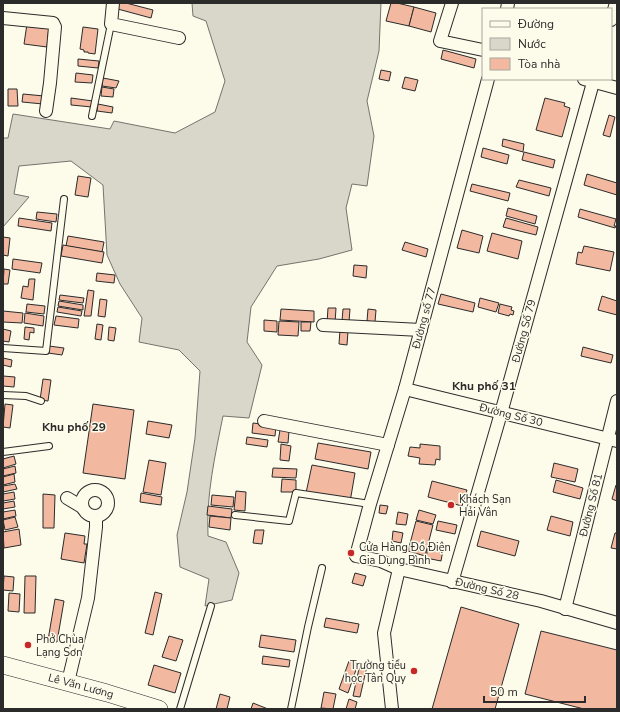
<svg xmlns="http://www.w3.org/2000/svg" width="620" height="712" viewBox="0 0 620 712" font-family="'Nunito Sans',sans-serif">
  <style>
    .water { fill: #d8d7c9; stroke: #74746e }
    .building { fill: #f2b8a0; stroke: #2b2b2b }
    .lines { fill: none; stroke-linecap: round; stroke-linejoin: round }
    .lane-casing { stroke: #2b2b2b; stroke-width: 8 }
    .street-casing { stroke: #2b2b2b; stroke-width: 14 }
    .secondary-casing { stroke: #2b2b2b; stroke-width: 18 }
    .lane { stroke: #fdfbea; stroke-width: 6 }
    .street { stroke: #fdfbea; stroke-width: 12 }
    .secondary { stroke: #fdfbea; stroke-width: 17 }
    .poi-dot { fill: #c62828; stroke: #fdfbea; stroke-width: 1.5 }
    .labels { text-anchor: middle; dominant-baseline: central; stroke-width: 3; stroke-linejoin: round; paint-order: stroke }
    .street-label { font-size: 11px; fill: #2b2b2b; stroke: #fdfbea }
    .poi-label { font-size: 11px; fill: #2b2b2b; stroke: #fdfbea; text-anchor: start }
    .neighbourhood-label { font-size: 12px; font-weight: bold; fill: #2b2b2b; stroke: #fdfbea }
  </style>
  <rect width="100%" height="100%" fill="#fdfbea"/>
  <!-- water -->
  <path class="water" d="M192,3H381L379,51L367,101L374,136L367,186L352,184L346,208L352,250L319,259L277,266L251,307L247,342L262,365L249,418L223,416C215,456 206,495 208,536L226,542L239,573L232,600L205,606L209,579L180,567L177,535L187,492L195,438L200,371L179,350L139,342L142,318L120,284L107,255L103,185L71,161L19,166L14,194L29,197L3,227V138H8L13,114L110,129L114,121L175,133L215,112L225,81L206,21L193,16Z"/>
  <!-- building -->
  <g class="building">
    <polygon points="116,3 126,3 153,10 151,18 114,8"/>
    <polygon points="391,3 397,3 414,7 409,26 386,21"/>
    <polygon points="414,7 436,13 431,32 409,26"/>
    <polygon points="27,24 49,26 47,47 24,44"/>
    <polygon points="83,27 98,29 95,54 88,53 88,52 84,52 84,50 80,49"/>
    <polygon points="443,50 476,59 474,68 441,59"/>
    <polygon points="78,59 99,61 98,68 78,66"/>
    <polygon points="381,70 391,72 389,81 379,79"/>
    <polygon points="76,73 93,75 92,83 75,82"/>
    <polygon points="405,77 418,80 415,91 402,88"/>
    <polygon points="103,78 119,81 116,88 102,86"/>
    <polygon points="102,87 114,89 113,97 101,96"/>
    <polygon points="8,89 17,89 18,106 8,106"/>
    <polygon points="23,94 44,96 43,104 22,102"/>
    <polygon points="71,98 93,101 92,107 71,105"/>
    <polygon points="545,98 565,103 564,106 570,108 562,137 536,130"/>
    <polygon points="98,104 113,107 112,113 97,111"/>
    <polygon points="609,115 615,117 610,137 603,135"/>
    <polygon points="503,139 524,144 523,152 502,146"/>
    <polygon points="483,148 509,155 507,164 481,157"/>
    <polygon points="524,152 555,160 553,168 522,160"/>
    <polygon points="587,174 617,183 617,195 584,185"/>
    <polygon points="78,176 91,178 88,197 75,195"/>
    <polygon points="519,180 551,188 549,196 516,187"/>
    <polygon points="472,184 510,193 508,201 470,191"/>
    <polygon points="508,208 537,216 535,224 506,216"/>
    <polygon points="580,209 616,219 614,226 616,226 615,228 578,217"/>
    <polygon points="37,212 57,214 56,222 36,219"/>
    <polygon points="19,218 52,223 51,231 18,226"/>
    <polygon points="506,218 538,227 536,235 503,227"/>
    <polygon points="462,230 483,236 479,253 457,248"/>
    <polygon points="492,233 522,241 518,259 487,251"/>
    <polygon points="68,236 104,242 102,252 66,246"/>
    <polygon points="3,237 10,238 8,256 3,255"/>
    <polygon points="405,242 428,249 426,257 402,250"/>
    <polygon points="63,245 104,252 102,263 61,256"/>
    <polygon points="584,246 614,252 610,271 576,264 578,252 582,253"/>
    <polygon points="13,259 42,263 40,273 12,269"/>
    <polygon points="354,265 367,266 366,278 353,276"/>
    <polygon points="4,269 10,270 8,284 3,284"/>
    <polygon points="97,273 115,275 114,283 96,281"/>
    <polygon points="29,279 35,279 33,300 21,298 23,286 28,287"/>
    <polygon points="88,290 94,291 91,316 84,316"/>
    <polygon points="441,294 475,303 473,312 438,304"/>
    <polygon points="60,295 84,298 83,303 59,300"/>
    <polygon points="602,296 617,301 617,315 598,310"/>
    <polygon points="480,298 499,303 496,312 478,307"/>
    <polygon points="100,299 107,300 105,317 98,316"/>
    <polygon points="59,301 83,305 83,310 58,306"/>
    <polygon points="27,304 45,306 44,314 26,312"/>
    <polygon points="500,304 512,307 511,310 514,311 513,315 510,314 509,316 498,313"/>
    <polygon points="58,307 82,311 81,316 57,312"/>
    <polygon points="328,308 336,308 335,323 327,323"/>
    <polygon points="281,309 314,311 314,322 280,320"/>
    <polygon points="343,309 350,309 349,322 342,321"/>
    <polygon points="368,309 376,310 375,322 367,321"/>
    <polygon points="3,311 23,313 22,323 3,322"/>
    <polygon points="25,313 44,316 43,326 24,323"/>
    <polygon points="56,316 79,319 78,328 54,325"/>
    <polygon points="264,320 277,321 277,332 264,331"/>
    <polygon points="279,321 299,322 298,336 278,335"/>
    <polygon points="301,322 311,322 310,331 301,331"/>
    <polygon points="97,324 103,325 101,340 95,339"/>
    <polygon points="25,327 34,328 34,333 30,332 29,340 24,339"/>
    <polygon points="109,327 116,328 114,341 108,340"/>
    <polygon points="3,329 11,331 9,342 3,341"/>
    <polygon points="340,330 348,331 347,345 339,344"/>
    <polygon points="49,346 64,348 62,355 48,353"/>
    <polygon points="583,347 613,355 611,363 581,356"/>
    <polygon points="3,358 12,360 11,367 3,365"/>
    <polygon points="3,376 15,377 14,387 3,386"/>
    <polygon points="43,379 51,380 48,401 40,400"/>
    <polygon points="5,404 13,405 10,428 3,427"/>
    <polygon points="93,404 134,410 125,479 83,473"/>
    <polygon points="148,421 172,425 169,438 146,434"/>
    <polygon points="253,423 276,426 275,436 252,433"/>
    <polygon points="280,430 289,431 288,443 278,442"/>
    <polygon points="247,437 268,440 267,447 246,444"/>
    <polygon points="318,443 371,452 368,469 315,459"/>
    <polygon points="281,444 291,446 289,461 280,460"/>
    <polygon points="420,444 440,446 440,460 436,459 435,465 419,464 420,458 408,456 410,447 420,448"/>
    <polygon points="14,456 16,464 3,468 3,459"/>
    <polygon points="149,460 166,463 161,495 143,492"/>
    <polygon points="554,463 578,469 575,482 551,477"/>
    <polygon points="312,465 355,473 350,502 306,493"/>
    <polygon points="15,466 16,473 3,476 3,469"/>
    <polygon points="273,468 297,469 296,478 272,477"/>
    <polygon points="14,474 15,482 3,485 3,477"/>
    <polygon points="282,479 296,480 296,492 281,492"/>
    <polygon points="556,480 583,488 580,499 553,492"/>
    <polygon points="432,481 467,490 462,506 428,497"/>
    <polygon points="15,484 17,489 3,492 3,486"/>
    <polygon points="616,485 617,486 617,501 612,499"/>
    <polygon points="236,491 246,492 245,511 234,510"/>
    <polygon points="14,492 15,499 3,501 3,494"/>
    <polygon points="141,493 162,497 161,505 140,502"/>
    <polygon points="43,494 55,495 54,528 43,528"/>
    <polygon points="212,495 234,497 233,507 211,505"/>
    <polygon points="14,501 15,507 3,509 3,503"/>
    <polygon points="380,505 388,506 386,514 379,513"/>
    <polygon points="208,506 232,509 231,518 207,515"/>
    <polygon points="15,510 16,516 3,519 3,512"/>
    <polygon points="419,510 436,515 433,524 416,520"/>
    <polygon points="398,512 408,514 406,525 396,524"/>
    <polygon points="210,516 231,518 230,530 209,527"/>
    <polygon points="551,516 573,522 570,536 547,530"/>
    <polygon points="15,517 18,527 5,530 3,520"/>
    <polygon points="416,521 433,525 425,556 408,551"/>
    <polygon points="438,521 457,525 455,534 436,530"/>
    <polygon points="19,529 21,545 4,548 3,532"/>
    <polygon points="255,530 264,530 262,544 253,543"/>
    <polygon points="393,531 403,533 401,543 392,541"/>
    <polygon points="481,531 519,541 515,556 477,546"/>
    <polygon points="65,533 85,536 84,544 87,544 84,563 61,559"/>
    <polygon points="615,533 617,533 617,549 611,548"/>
    <polygon points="428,547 443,550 441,561 426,558"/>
    <polygon points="355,573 366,576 363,586 352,583"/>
    <polygon points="4,576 14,577 13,591 3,590"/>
    <polygon points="25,576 36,576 35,613 24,613"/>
    <polygon points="155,592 162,594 153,635 145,633"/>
    <polygon points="9,593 20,594 19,612 8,611"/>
    <polygon points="55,599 64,601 57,642 48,640"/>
    <polygon points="461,607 519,624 495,709 432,709"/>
    <polygon points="326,618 359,624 357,633 324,627"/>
    <polygon points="541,631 617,650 617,709 584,709 525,694"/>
    <polygon points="261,635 296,640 294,652 259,647"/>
    <polygon points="169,636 183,640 176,661 162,657"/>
    <polygon points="263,656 290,660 289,667 262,664"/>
    <polygon points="349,661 358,664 348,693 339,689"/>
    <polygon points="360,664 367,666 360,697 353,696"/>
    <polygon points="154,665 181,673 175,693 148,685"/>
    <polygon points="324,692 336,694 333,709 321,708"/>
    <polygon points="220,694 230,697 227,709 216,709"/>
    <polygon points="349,699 357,702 355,709 346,709"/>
    <polygon points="253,703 268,709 251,709"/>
  </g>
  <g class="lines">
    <!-- lane casing -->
    <g class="lane-casing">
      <g id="lane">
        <polyline points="92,116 111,24"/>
        <polyline points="3,348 46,351 64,199"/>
        <polyline points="3,395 26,396 41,401"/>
        <polyline points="3,452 49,446"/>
        <polyline points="235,515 289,521 296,493 370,504"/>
        <polyline points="180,709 211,606"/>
        <polyline points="291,709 308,627 322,568"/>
      </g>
    </g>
    <!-- street casing -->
    <g class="street-casing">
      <g id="street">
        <polyline points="113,3 111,24 179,38"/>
        <polyline points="452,3 440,41 483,50"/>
        <polyline points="507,9 508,3"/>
        <polyline points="3,18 53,23 55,27 50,83 46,111"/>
        <polyline points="611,20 616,3"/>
        <polyline points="488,79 405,389 370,504 356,556 381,561 399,569 541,601 617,623"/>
        <polyline points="584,79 617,88"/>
        <polyline points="323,325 421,330"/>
        <polyline points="405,389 617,441"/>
        <polyline points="264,421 388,445"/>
        <circle cx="95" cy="503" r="13"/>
        <polyline points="67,498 82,507"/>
        <polyline points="452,582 501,413 594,79"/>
        <polyline points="565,609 617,401"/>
        <polyline points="68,682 88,598 96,527 96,517"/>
        <polyline points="392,709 384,633 399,569"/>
      </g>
    </g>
    <!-- secondary casing -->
    <g class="secondary-casing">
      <polyline id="secondary" points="3,665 107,693 159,709"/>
    </g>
    <!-- lane -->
    <use href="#lane" class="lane"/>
    <!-- street -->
    <use href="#street" class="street"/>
    <!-- secondary -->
    <use href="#secondary" class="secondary"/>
  </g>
  <!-- markers -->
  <g class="poi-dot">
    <circle cx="451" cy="505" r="4"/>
    <circle cx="351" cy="553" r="4"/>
    <circle cx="28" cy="645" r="4"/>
    <circle cx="414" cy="671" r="4"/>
  </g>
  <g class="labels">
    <!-- street labels -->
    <g class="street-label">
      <text transform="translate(424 318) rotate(-75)">Đường số 77</text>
      <text transform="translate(524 331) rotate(-75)">Đường Số 79</text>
      <text transform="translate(511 415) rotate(14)">Đường Số 30</text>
      <text transform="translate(591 505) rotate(-76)">Đường Số 81</text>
      <text transform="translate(487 589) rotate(13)">Đường Số 28</text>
      <text transform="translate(81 686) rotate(15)">Lê Văn Lương</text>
    </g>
    <!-- poi labels -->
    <g class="poi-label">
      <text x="459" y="499">Khách Sạn<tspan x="459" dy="13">Hải Vân</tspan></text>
      <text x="359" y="547">Cửa Hàng Đồ Điện<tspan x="359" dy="13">Gia Dụng Bình</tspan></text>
      <text x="36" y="639">Phở Chùa<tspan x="36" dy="13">Lạng Sơn</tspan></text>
      <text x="406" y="665" text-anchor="end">Trường tiểu<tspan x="406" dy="13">học Tân Quy</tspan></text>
    </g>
    <!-- neighbourhood labels -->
    <g class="neighbourhood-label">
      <text x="484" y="386">Khu phố 31</text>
      <text x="74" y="427">Khu phố 29</text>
    </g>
  </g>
  <!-- border -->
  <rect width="620" height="712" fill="none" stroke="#2b2b2b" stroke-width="8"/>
  <!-- legend -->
  <rect x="482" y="8" width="130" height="72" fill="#fdfbea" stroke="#a9a89e"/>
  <rect x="490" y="21" width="20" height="6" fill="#fdfbea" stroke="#a9a89e"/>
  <text x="518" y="28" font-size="12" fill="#2b2b2b">Đường</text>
  <rect x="490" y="38" width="20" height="12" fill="#d8d7c9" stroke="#a9a89e"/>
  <text x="518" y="48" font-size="12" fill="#2b2b2b">Nước</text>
  <rect x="490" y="58" width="20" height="12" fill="#f2b8a0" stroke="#a9a89e"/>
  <text x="518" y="68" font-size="12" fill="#2b2b2b">Tòa nhà</text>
  <!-- scale -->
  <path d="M484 696v6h101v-6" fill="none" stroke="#2b2b2b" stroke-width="2"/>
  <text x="490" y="696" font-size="12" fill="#2b2b2b" stroke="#fdfbea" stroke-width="3" paint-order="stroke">50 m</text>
</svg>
